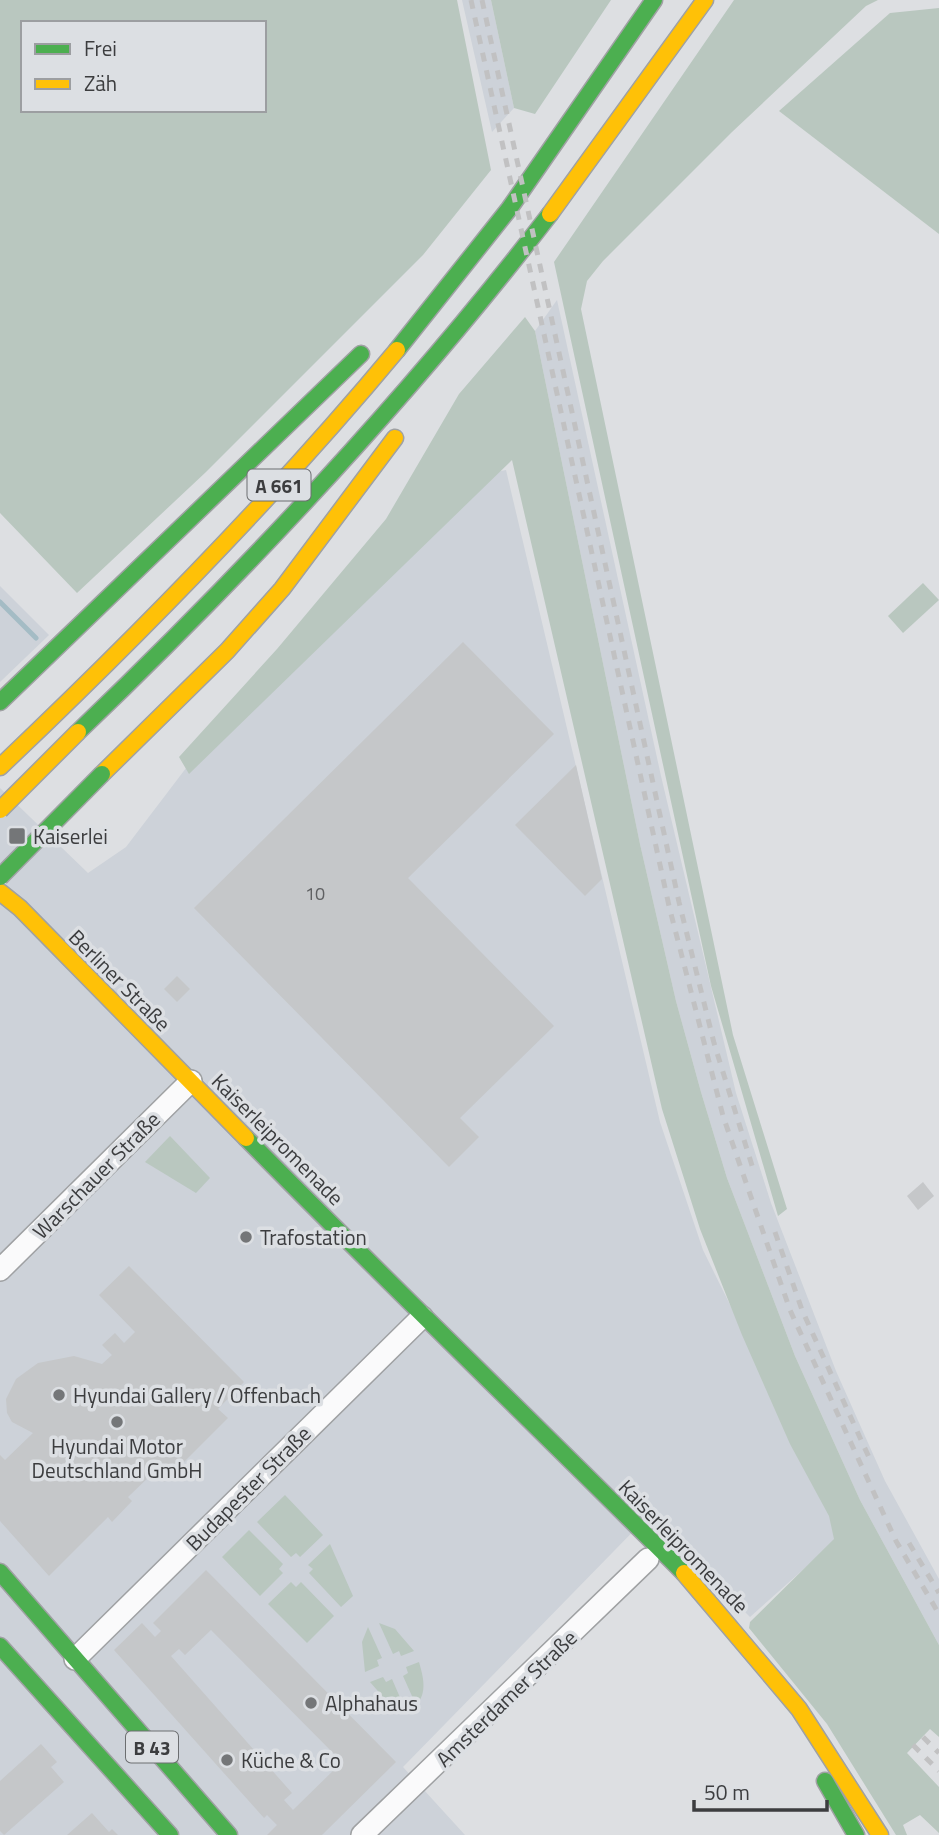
<svg xmlns="http://www.w3.org/2000/svg" width="939" height="1835" viewBox="0 0 939 1835" font-family="'Titillium Web',sans-serif">
  <style>
    .built { fill: #cdd2d9 }
    .green { fill: #b9c7bf; fill-rule: evenodd }
    .lines { fill: none; stroke-linecap: round; stroke-linejoin: round }
    .stream { stroke: #a4bcc5; stroke-width: 5 }
    .building { fill: #c5c7c9; fill-rule: evenodd }
    .street-casing { stroke: #9fa1a3; stroke-width: 24 }
    .fast-casing { stroke: #9fa1a3; stroke-width: 19 }
    .slow-casing { stroke: #9fa1a3; stroke-width: 19 }
    .street { stroke: #fafafb; stroke-width: 21 }
    .fast { stroke: #4caf50; stroke-width: 16 }
    .slow { stroke: #ffc107; stroke-width: 16 }
    .rail { stroke: #c1c1c2; stroke-width: 5; stroke-dasharray: 9 9; stroke-linecap: butt }
    .fast-bridge-casing { stroke: #9fa1a3; stroke-width: 19; stroke-linecap: butt }
    .slow-bridge-casing { stroke: #9fa1a3; stroke-width: 19; stroke-linecap: butt }
    .fast-bridge { stroke: #4caf50; stroke-width: 16 }
    .slow-bridge { stroke: #ffc107; stroke-width: 16 }
    .poi-dot { fill: #747678; stroke: #dcdfe3; stroke-width: 2.5 }
    .labels { text-anchor: middle; dominant-baseline: central; stroke-width: 7; stroke-linejoin: round; paint-order: stroke }
    .number-label { font-size: 18px; fill: #5f6062 }
    .shield { fill: #dcdfe3; stroke: #6c6e70; stroke-width: 2 }
    .shield-label { font-size: 19px; font-weight: bold; fill: #3c3d3f }
    .poi-label { font-size: 21px; fill: #3c3d3f; stroke: #dcdfe3; text-anchor: start }
    .street-label { font-size: 21px; fill: #3c3d3f; stroke: #dcdfe3 }
  </style>
  <rect width="100%" height="100%" fill="#dddfe2"/>
  <!-- built -->
  <g class="built">
    <polygon points="462,0 491,0 514,108 492,132"/>
    <polygon points="557,300 661,776 736,1093 771,1203 836,1371 885,1481 939,1579 939,1645 860,1500 795,1356 727,1178 701,1092 676,1001 640,844 535,331"/>
    <polygon points="506,470 660,1122 703,1250 843,1534 750,1617 742,1609 739,1597 655,1509 403,1767 465,1835 0,1835 0,788 88,873 126,847 199,751 468,478"/>
    <polygon points="0,586 49,635 0,682"/>
  </g>
  <!-- green -->
  <g class="green">
    <path d="M0,0H457L491,170L423,255L206,472L77,593L0,513ZM23,23H264V110H23Z"/>
    <polygon points="491,0 611,0 535,114 514,108"/>
    <polygon points="734,0 878,0 866,6 732,132 603,261 587,281 581,309 733,1035 787,1209 778,1216 711,986 554,262"/>
    <polygon points="939,8 939,234 779,111 890,13"/>
    <polygon points="525,317 535,331 640,844 676,1001 701,1092 727,1178 795,1356 860,1500 939,1645 939,1737 930,1729 907,1753 939,1787 939,1833 920,1815 903,1825 907,1835 896,1835 827,1724 749,1628 750,1622 834,1539 829,1516 790,1444 742,1335 700,1229 662,1109 512,460 189,774 179,757 277,649 386,519 459,394"/>
    <polygon points="923,583 939,600 903,633 888,616"/>
    <polygon points="170,1136 210,1178 196,1193 145,1162"/>
    <polygon points="285,1495 323,1535 300,1557 296,1553 291,1557 257,1522"/>
    <polygon points="249,1530 283,1564 279,1569 283,1573 260,1596 222,1557"/>
    <polygon points="330,1544 353,1596 341,1607 309,1573 313,1569 308,1565"/>
    <polygon points="291,1582 296,1587 301,1582 334,1616 307,1643 268,1604"/>
    <polygon points="379,1623 395,1629 414,1651 401,1656 399,1651 393,1654"/>
    <polygon points="368,1627 382,1658 377,1660 379,1666 365,1672 362,1642"/>
    <path d="M419,1662C423,1676 428,1693 416,1705L403,1676L408,1673L406,1667Z"/>
    <polygon points="383,1677 386,1682 392,1679 405,1709 391,1706 370,1682"/>
  </g>
  <g class="lines">
    <!-- stream -->
    <polyline class="stream" points="0,602 36,638"/>
  </g>
  <!-- building -->
  <g class="building">
    <polygon points="463,642 554,734 408,878 554,1026 460,1118 479,1137 449,1167 194,908"/>
    <polygon points="576,765 602,879 585,896 515,825"/>
    <polygon points="177,976 190,989 177,1002 164,989"/>
    <polygon points="923,1182 934,1196 918,1210 907,1196"/>
    <polygon points="129,1266 244,1382 218,1409 228,1418 164,1482 154,1472 128,1497 132,1501 112,1522 108,1517 49,1576 0,1521 0,1455 5,1460 33,1433 12,1422 7,1413 6,1399 16,1379 38,1363 74,1356 102,1364 112,1355 102,1345 115,1333 124,1343 135,1332 99,1295"/>
    <path d="M206,1570L396,1762L322,1835H267L277,1825L267,1815L264,1818L114,1650L142,1623L155,1637L161,1631L153,1623ZM211,1630L342,1762L293,1810L284,1800L292,1793L171,1656L179,1649L185,1655Z"/>
    <polygon points="41,1744 57,1762 51,1767 64,1782 4,1835 0,1831 0,1781"/>
    <polygon points="92,1813 109,1832 112,1829 118,1835 67,1835"/>
  </g>
  <g class="lines">
    <!-- street casing -->
    <g class="street-casing">
      <g id="street">
        <polyline points="0,1270 191,1081"/>
        <polyline points="75,1659 422,1317"/>
        <polyline points="362,1835 648,1559"/>
      </g>
    </g>
    <!-- fast casing -->
    <g class="fast-casing">
      <g id="fast">
        <polyline points="397,350 509,209 654,0"/>
        <polyline points="0,702 361,354"/>
        <path d="M78,732C248,569 407,400 550,214"/>
        <path d="M246,1138C390,1285 539,1428 684,1573"/>
        <polyline points="0,1572 229,1835"/>
        <polyline points="0,1646 170,1835"/>
        <polyline points="825,1781 856,1835"/>
      </g>
    </g>
    <!-- slow casing -->
    <g class="slow-casing">
      <g id="slow">
        <polyline points="550,214 705,0"/>
        <path d="M0,767C139,635 274,498 397,350"/>
        <polyline points="102,774 227,651 282,589 395,438"/>
        <polyline points="0,892 20,908 246,1138"/>
        <polyline points="684,1573 799,1709 880,1835"/>
      </g>
    </g>
    <!-- street -->
    <use href="#street" class="street"/>
    <!-- fast -->
    <use href="#fast" class="fast"/>
    <!-- slow -->
    <use href="#slow" class="slow"/>
    <!-- rail -->
    <g class="rail">
      <polyline points="471,0 669,906 723,1116 790,1310 896,1541 939,1614"/>
      <polyline points="482,0 679,902 714,1043 754,1172"/>
      <polyline points="775,1232 802,1310 872,1464"/>
      <polyline points="909,1543 939,1593"/>
      <polyline points="923,1737 939,1753"/>
      <polyline points="913,1745 939,1771"/>
    </g>
    <!-- fast-bridge casing -->
    <g class="fast-bridge-casing">
      <polyline id="fast-bridge" points="0,877 102,774"/>
    </g>
    <!-- slow-bridge casing -->
    <g class="slow-bridge-casing">
      <polyline id="slow-bridge" points="0,810 78,732"/>
    </g>
    <!-- fast-bridge -->
    <use href="#fast-bridge" class="fast-bridge"/>
    <!-- slow-bridge -->
    <use href="#slow-bridge" class="slow-bridge"/>
  </g>
  <!-- markers -->
  <g class="poi-dot">
    <rect x="8" y="827" width="18" height="18" rx="3.5"/>
    <circle cx="246" cy="1237" r="7"/>
    <circle cx="59" cy="1395" r="7"/>
    <circle cx="117" cy="1422" r="7"/>
    <circle cx="311" cy="1703" r="7"/>
    <circle cx="227" cy="1760" r="7"/>
  </g>
  <g class="labels">
    <!-- number labels -->
    <g class="number-label">
      <text x="315" y="893">10</text>
    </g>
    <!-- shield labels -->
    <g class="shield">
      <rect x="247.5" y="469.5" width="63" height="31" rx="5"/>
      <rect x="126" y="1731.5" width="52" height="31" rx="5"/>
    </g>
    <g class="shield-label">
      <text x="279" y="485">A 661</text>
      <text x="152" y="1747">B 43</text>
    </g>
    <!-- poi labels -->
    <g class="poi-label">
      <text x="33" y="836">Kaiserlei</text>
      <text x="260" y="1237">Trafostation</text>
      <text x="73" y="1395">Hyundai Gallery / Offenbach</text>
      <text x="117" y="1446" text-anchor="middle">Hyundai Motor<tspan x="117" dy="24">Deutschland GmbH</tspan></text>
      <text x="325" y="1703">Alphahaus</text>
      <text x="241" y="1760">Küche &amp; Co</text>
    </g>
    <!-- street labels -->
    <g class="street-label">
      <text transform="translate(120 980) rotate(45)">Berliner Straße</text>
      <text transform="translate(278 1139) rotate(45)">Kaiserleipromenade</text>
      <text transform="translate(96 1175) rotate(-45)">Warschauer Straße</text>
      <text transform="translate(248 1488) rotate(-45)">Budapester Straße</text>
      <text transform="translate(684 1546) rotate(46)">Kaiserleipromenade</text>
      <text transform="translate(506 1698) rotate(-44)">Amsterdamer Straße</text>
    </g>
  </g>
  <!-- legend -->
  <rect x="21" y="21" width="245" height="91" fill="#dcdfe3" stroke="#9c9ea1" stroke-width="2"/>
  <rect x="35" y="44" width="35" height="10" fill="#4caf50" stroke="#9c9ea1" stroke-width="2"/>
  <text x="84" y="56" font-size="21" fill="#3c3d3f">Frei</text>
  <rect x="35" y="79" width="35" height="10" fill="#ffc107" stroke="#9c9ea1" stroke-width="2"/>
  <text x="84" y="91" font-size="21" fill="#3c3d3f">Zäh</text>
  <!-- scale -->
  <path d="M694 1800v10h133v-10" fill="none" stroke="#3c3d3f" stroke-width="3.5"/>
  <text x="704" y="1800" font-size="21" fill="#3c3d3f" stroke="#dcdfe3" stroke-width="5" paint-order="stroke">50 m</text>
</svg>
